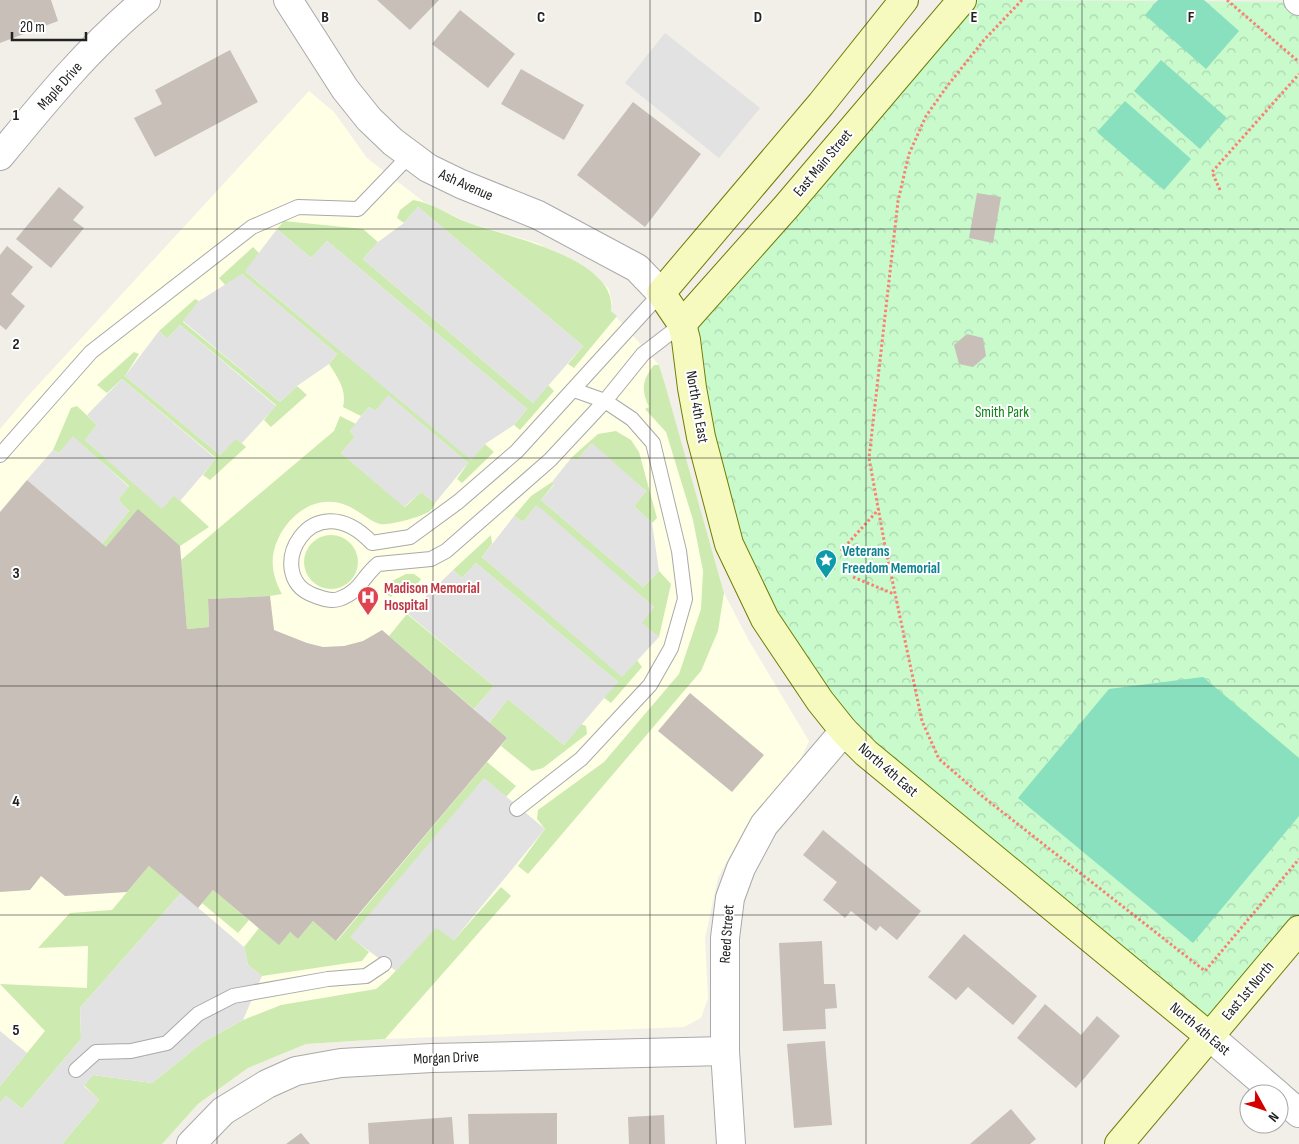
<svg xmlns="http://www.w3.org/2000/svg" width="1299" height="1144" viewBox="0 0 1299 1144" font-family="'Sofia Sans Condensed',sans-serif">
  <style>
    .education { fill: #ffffe5 }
    .grass { fill: #cdebb0 }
    .park { fill: url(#park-crowns) }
    .pitch { fill: #88e0be }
    .parking { fill: #e2e2e2 }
    .building { fill: #c7bfb8 }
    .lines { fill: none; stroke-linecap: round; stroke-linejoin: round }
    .lane-casing { stroke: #a9a9a9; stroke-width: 16 }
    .street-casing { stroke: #a9a9a9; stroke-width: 30 }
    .secondary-casing { stroke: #707d05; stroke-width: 30 }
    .path { stroke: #fa8072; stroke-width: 3; stroke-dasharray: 2.5 2.5; stroke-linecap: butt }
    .lane { stroke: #fff; stroke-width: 14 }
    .street { stroke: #fff; stroke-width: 28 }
    .secondary { stroke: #f7fabf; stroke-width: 28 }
    .grid { fill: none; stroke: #222; stroke-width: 1; stroke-opacity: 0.55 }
    .labels { text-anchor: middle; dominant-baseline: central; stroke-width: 4; stroke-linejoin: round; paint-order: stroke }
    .street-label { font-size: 15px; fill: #222; stroke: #fff }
    .park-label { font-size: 15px; fill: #0c8416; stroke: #fff }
    .culture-label { font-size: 15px; font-weight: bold; fill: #0d838f; stroke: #fff; text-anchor: start }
    .health-label { font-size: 15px; font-weight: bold; fill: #be3a42; stroke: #fff; text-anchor: start }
    .grid-label { font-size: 16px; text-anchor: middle; font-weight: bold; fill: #222; stroke: #fff; stroke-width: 4; stroke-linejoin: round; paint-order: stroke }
  </style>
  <defs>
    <pattern id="park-crowns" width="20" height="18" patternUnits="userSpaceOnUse" patternTransform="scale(1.25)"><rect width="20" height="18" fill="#c8facc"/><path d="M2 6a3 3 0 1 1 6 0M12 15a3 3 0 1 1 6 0" fill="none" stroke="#acd6af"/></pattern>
  </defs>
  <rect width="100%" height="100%" fill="#f2efe9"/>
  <!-- education -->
  <polygon class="education" points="309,91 334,112 367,158 424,202 469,223 537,243 577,263 598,278 609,289 612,302 611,311 659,365 724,593 748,639 809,741 799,763 746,826 718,878 705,938 708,998 701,1018 684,1027 385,1039 306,1044 248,1068 198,1104 162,1144 0,1144 0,429 28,396"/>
  <!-- grass -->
  <g class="grass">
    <path d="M413,200C433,203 450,216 469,223C505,236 619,258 611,311L617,316L574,368L568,364L583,346L418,207L404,223L397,218L400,210Z"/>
    <polygon points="284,221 363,229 378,242 363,259 533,403 548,385 554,391 520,430 514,425 527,409 327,241 311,258 277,229"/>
    <path d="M253,247L259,253L246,272L471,459L485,444L494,452L462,483L457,479L468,463L389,396L375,411L369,407L361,416L343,407C347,390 338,378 329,364L337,354L242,274L226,286L219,278Z"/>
    <polygon points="195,299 199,301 183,322 280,402 297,386 307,395 271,427 264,420 276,405 180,325 167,339 159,331"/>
    <polygon points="134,352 139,354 125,376 220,455 236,438 246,447 210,480 203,475 216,458 122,379 107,393 97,385"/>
    <path d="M654,365H659L666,388L724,593L718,631L701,671L528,874L518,866L545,829L537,819L538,810L604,762L679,674L701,609L703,571L693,520L666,432L645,409L649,407C641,390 642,380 654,365Z"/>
    <polygon points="77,406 97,425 85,440 162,508 174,495 209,527 180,546 106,547 102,544 129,511 118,500 129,486 73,437 59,453 53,450 71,408"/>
    <path d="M340,416L356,424L350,431L355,437L341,453L405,507L421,492L435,503C434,505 433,508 431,510C426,516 388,526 380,524C367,520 356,508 343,504C314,495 289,515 278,539C269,558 272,576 282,594L270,596L208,599L209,627L187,629L181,560L334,431Z"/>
    <polygon points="616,431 631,440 639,452 657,518 652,523 634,506 646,491 591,444 577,460 572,457 598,434"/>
    <polygon points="552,482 554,484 541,500 643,587 659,571 671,584 659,637 641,623 654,607 536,506 523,522 514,516 531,496"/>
    <polygon points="491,535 492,544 482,557 622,676 637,660 642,667 611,703 603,697 618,682 476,563 462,578 453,570"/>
    <circle cx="331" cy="562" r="27"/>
    <polygon points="406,574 414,574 421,579 409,595 404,591 401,595 396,591 391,597 382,591 390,582"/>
    <polygon points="407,614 494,686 474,709 389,636"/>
    <polygon points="508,699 564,745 581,724 586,726 587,734 543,768 532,771 501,746 507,738 489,723"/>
    <polygon points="487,762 516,786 506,797 485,779 351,937 369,952 362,961 262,976 248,965 244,947 259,928 290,932 298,939 313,921 337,941"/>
    <polygon points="149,866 181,893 80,1008 81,1039 22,1109 6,1096 0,1103 0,1086 45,1031 0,984 87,988 88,946 38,948 70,913 112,910"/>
    <polygon points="501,887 511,896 385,1039 306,1044 248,1068 198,1104 162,1144 62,1144 99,1100 84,1085 93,1075 152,1083 203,1042 243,1020 281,1005 376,989 389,978 436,927 454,940"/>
    <polygon points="213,890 249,920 238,933 202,903"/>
  </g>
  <!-- park -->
  <polygon class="park" points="962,0 1299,2 1299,930 1209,1036 866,753 729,544 692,322"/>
  <!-- pitch -->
  <g class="pitch">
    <polygon points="1158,0 1204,0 1239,31 1206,69 1145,15"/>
    <polygon points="1161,60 1227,118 1200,149 1134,91"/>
    <polygon points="1125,101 1191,159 1164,190 1097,132"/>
    <polygon points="1203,677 1299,758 1299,816 1193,943 1018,798 1109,689"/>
  </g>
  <!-- parking -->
  <g class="parking">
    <polygon points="665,33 760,108 719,158 625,83"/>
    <polygon points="418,207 583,346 533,403 363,259 378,242 404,223"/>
    <polygon points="277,229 311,258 327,241 527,409 514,425 485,444 471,460 245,271"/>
    <polygon points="242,274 337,354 329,364 297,386 280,402 183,321 199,301"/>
    <polygon points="180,325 276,406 242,443 236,439 220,455 125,376 159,331 167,339"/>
    <polygon points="122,379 216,459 180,501 174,496 162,509 85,440 97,425 87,415"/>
    <polygon points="388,395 468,463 435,503 421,492 404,507 341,453 355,437 350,431 361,416 369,407 375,411"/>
    <polygon points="73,436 129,487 118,500 129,511 102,544 27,480 53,450 59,453"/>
    <polygon points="592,443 646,491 634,506 652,523 659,571 643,587 541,500 554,485 552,482 572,457 577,460"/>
    <polygon points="537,505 654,607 642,623 659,637 622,677 482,557 514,516 523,522"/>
    <polygon points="476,563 618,682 564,745 508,699 489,723 474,709 494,686 408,614 453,570 462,578"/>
    <polygon points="484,778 545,829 454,940 436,928 396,971 350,937"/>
    <polygon points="181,893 244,947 248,965 262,976 243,1020 203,1042 152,1083 93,1075 84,1086 99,1100 62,1144 0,1144 0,1103 6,1096 22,1109 81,1039 80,1008"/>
    <polygon points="0,1031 27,1053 0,1086"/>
  </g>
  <!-- building -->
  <g class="building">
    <polygon points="0,0 51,0 58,21 0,43"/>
    <polygon points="377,0 439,0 410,30"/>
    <polygon points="460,10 515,54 488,88 432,44"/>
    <polygon points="230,50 258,102 155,157 134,118 162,104 155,90"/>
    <polygon points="521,69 584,105 564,140 501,104"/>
    <polygon points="633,102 701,154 645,227 577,175"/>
    <polygon points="59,187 84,207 73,220 84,228 51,268 16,239"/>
    <polygon points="977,193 1001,197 993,243 969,238"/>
    <polygon points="7,246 33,267 11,294 25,306 6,330 0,325 0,255"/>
    <polygon points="967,334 983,338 986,356 973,367 959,364 954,345"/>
    <polygon points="27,480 106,547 138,509 180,546 187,629 209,627 208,599 270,596 274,630 307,643 323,647 344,646 363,641 382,630 507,738 336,941 313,921 298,939 290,932 279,945 213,890 198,908 149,866 127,892 65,896 41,876 30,890 0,892 0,512"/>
    <polygon points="690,693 764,755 732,792 658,731"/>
    <polygon points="823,830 921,911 897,940 880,926 876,931 851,911 845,918 823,900 837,882 803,855"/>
    <polygon points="964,934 1037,996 1013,1025 968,987 956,1000 928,977"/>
    <polygon points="822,941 824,984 835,984 837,1008 825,1009 826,1029 783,1031 779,943"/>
    <polygon points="1045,1004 1081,1035 1097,1016 1120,1036 1076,1088 1017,1038"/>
    <polygon points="825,1041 832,1125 794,1128 787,1044"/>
    <polygon points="1011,1109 1036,1139 1030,1144 970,1144"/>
    <polygon points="557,1113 557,1144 469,1144 468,1114"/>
    <polygon points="664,1115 665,1144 629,1144 628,1117"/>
    <polygon points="452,1117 454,1144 369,1144 368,1123"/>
    <polygon points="301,1133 310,1144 286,1144"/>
  </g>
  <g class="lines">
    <!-- lane casing -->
    <g class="lane-casing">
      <g id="lane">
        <path d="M661,293L517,451L458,502L410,537L372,543C311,479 261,575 313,595C321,598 330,602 339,599C360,592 363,576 378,564L431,559L446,551L550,460L605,401L643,354L682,324"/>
        <polyline points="0,455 91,352 252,227 298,207 358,209 410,155"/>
        <polyline points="517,809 581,759 650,685 671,648 685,599 679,551 653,443 632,419 605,401 574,390"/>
        <polyline points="76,1070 96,1052 131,1051 167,1043 198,1014 233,996 328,979 366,976 384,964"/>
      </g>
    </g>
    <!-- street casing -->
    <g class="street-casing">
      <g id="street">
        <polyline points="288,0 345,89 369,119 393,142 428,168 461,184 538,215 637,268 661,293"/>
        <polyline points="1298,0 1299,1"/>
        <path d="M0,156C45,101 91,45 146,0"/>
        <polyline points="1209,1036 1277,1094"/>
        <polyline points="1279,1096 1299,1113"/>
        <polyline points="191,1144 223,1111 267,1084 296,1071 341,1063 432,1058 725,1051"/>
        <polyline points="731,1144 725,1051 725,938 730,898 741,868 764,825 844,731"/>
      </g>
    </g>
    <!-- secondary casing -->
    <g class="secondary-casing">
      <g id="secondary">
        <polyline points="904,0 821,104 661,293 682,324 686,340 692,388 701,437 729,544 765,619 820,701 844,731 866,753 1209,1036"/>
        <polyline points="682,324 786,207 962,0"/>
        <polyline points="1119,1144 1299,930"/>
      </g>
    </g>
    <!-- path -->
    <g class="path">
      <polyline points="1022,0 984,40 948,85 926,116 909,154 898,201 869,458 885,546 922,721 939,759 982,796 1205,971 1299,859"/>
      <polyline points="1227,0 1299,62"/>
      <polyline points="1220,190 1212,172 1299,74"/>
      <polyline points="841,551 879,509"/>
      <polyline points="853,577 894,594"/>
    </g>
    <!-- lane -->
    <use href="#lane" class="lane"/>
    <!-- street -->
    <use href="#street" class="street"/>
    <!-- secondary -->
    <use href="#secondary" class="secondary"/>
  </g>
  <!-- grid -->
  <path class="grid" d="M217,0V1144M433,0V1144M650,0V1144M866,0V1144M1082,0V1144M0,229H1299M0,458H1299M0,686H1299M0,915H1299"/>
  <!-- icons -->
  <defs>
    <g id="sight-pin" transform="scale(1.125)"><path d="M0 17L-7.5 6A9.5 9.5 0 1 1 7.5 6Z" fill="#0f9aa8" stroke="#fff"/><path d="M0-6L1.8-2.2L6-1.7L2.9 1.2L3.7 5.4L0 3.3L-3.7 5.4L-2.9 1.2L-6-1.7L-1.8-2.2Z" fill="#fff"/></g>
    <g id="hospital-pin" transform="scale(1.125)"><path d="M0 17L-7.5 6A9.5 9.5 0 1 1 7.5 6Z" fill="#e0444e" stroke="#fff"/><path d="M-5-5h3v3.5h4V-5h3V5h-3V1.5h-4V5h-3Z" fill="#fff"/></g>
  </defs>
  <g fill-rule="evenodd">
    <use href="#sight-pin" x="826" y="560"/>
    <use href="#hospital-pin" x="368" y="597"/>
  </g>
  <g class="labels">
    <!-- street labels -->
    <g class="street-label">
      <text transform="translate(60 86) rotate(-48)">Maple Drive</text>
      <text transform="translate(823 163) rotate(-50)">East Main Street</text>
      <text transform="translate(466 185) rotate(24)">Ash Avenue</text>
      <text transform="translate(697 407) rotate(80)">North 4th East</text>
      <text transform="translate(888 770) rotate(41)">North 4th East</text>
      <text transform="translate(727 934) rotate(-86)">Reed Street</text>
      <text transform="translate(1248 991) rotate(-50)">East 1st North</text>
      <text transform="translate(1200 1029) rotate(40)">North 4th East</text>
      <text transform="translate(446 1058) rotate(-2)">Morgan Drive</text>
    </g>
    <!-- park labels -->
    <g class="park-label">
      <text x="1002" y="412">Smith Park</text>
    </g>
    <!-- culture labels -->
    <g class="culture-label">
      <text x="842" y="551">Veterans<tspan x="842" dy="17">Freedom Memorial</tspan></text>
    </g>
    <!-- health labels -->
    <g class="health-label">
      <text x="384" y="588">Madison Memorial<tspan x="384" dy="17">Hospital</tspan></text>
    </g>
  </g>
  <g class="grid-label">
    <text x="325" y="22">B</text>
    <text x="541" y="22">C</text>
    <text x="758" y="22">D</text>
    <text x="974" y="22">E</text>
    <text x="1191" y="22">F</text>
    <text x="16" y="120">1</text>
    <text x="16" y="349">2</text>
    <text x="16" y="578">3</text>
    <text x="16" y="806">4</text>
    <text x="16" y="1035">5</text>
  </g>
  <!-- north arrow -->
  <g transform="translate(1264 1109) rotate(130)"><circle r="24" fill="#ffffff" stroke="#a7a7a7"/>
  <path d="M0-4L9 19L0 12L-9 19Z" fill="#d40000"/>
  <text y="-8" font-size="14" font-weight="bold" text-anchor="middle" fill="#222222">N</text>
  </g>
  <!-- scale -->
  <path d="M12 32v8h74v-8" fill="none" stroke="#222222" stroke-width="2.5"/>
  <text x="20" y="32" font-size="15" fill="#222222" stroke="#ffffff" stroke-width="4" paint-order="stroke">20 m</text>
</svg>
